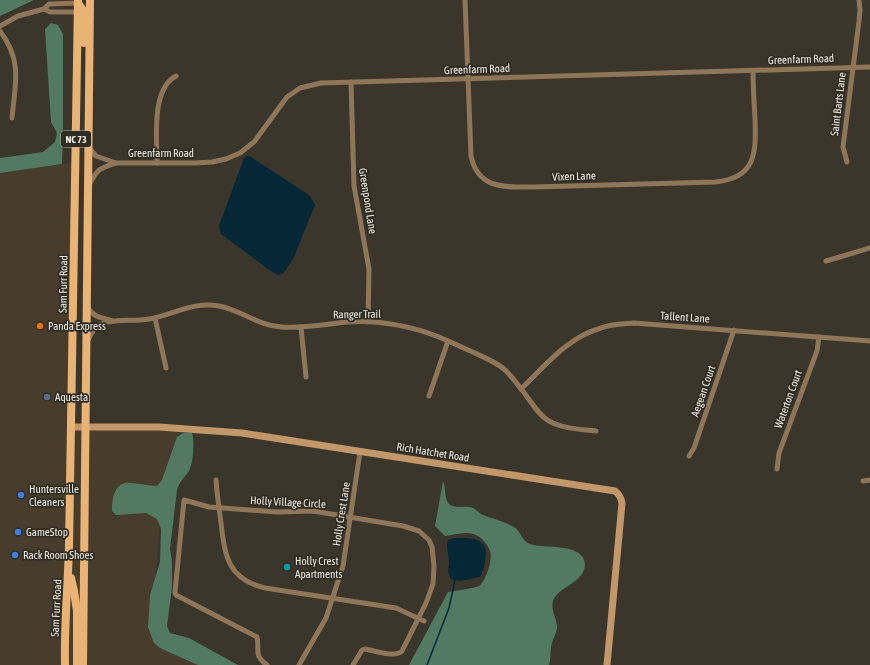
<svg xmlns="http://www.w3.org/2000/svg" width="870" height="665" viewBox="0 0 870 665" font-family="'Asap Condensed',sans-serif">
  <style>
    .commercial { fill: #483c2d }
    .forest { fill: #527a62 }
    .water { fill: #062735 }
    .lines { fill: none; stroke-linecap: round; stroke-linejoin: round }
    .stream { stroke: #062735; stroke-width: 1.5 }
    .street { stroke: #907659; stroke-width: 5 }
    .secondary { stroke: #c2986a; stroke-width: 7 }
    .primary { stroke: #e9b376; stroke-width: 8 }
    .food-dot { fill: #e8710a; stroke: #302c22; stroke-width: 1.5 }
    .service-dot { fill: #5c6f8a; stroke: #302c22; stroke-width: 1.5 }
    .shop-dot { fill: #3f7fe0; stroke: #302c22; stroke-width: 1.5 }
    .culture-dot { fill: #0f9aa8; stroke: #302c22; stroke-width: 1.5 }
    .labels { text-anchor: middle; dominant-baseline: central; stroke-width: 3.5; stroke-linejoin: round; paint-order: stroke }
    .shield { fill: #302c22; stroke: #b5b2ab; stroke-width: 1 }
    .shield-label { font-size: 10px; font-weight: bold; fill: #eeece6 }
    .street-label { font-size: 11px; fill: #eeece6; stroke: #302c22 }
    .poi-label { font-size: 11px; fill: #eeece6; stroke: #302c22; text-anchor: start }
  </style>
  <rect width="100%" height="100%" fill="#3a362c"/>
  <!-- commercial -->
  <polygon class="commercial" points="76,162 71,427 182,428 162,494 152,626 207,665 0,665 0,173"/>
  <!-- forest -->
  <g class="forest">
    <polygon points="0,0 34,0 0,16"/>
    <polygon points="51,23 58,25 63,34 63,135 62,164 0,173 0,158 43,152 55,142 57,133 51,122 45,29"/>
    <path d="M183,433H192C195,441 193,464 189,471C184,478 179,482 177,490L170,549L172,561V587L167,626L170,633L189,638L238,665H198L160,648L154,643L148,627L149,612L150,595L160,562L161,529L157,519L146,513L116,515L112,511C112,501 113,486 125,483C130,482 150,486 157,486L162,480L177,437Z"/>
    <path d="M443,481C446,488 444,499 449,504C454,509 466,505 473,508C476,509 479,513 483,515C493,519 504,521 514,527C521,531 522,542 530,544C543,549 585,542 585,565C584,581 563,586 555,597C548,607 557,617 557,627C557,633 552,640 551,647C550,653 551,659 549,665H409L448,592C454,591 475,588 479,586C486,581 493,559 490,551C487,543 481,536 473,534C464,531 454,535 445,536L435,526Z"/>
  </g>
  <!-- water -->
  <g class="water">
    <polygon points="247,156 251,157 306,193 310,196 315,205 294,257 284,273 278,275 268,269 221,234 219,226 244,158"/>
    <path d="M454,538C465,538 485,536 486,552C486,555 485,559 485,561C484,567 483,572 480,577L460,581L451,579L448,572L449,563L447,545L448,540Z"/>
  </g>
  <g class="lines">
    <!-- stream -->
    <polyline class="stream" points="427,665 449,608 455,580"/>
    <!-- street -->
    <g class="street">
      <path d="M465,0L471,156C478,190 506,187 534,187L715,182C757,178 756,152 755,118C754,102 753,87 753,71"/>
      <polyline points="44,9 50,12 77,12"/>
      <polyline points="0,26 18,16 44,9 49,4 78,3"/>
      <path d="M0,31C23,62 15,83 12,118"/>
      <polyline points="351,82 354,186 369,269 368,322"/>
      <polyline points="90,149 96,156 116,163"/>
      <polyline points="847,162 843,147 859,21 860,10 859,0"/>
      <path d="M157,163C157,139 151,89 176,76"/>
      <path d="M89,185C98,168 99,169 116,163H195L212,162L226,159L240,153L254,142L287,97L300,88L321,83L870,67"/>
      <polyline points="826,261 870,248"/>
      <path d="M87,307C95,319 102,317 113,321"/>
      <polyline points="155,318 166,368"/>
      <polyline points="301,327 306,377"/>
      <path d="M88,340C91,334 94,327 101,324C116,318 133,322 149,319C173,315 193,301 219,306C241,310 259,326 281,327C303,329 326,324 348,322C379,320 410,326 439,337C451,342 463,348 475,353C485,358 496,362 504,369C511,375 516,383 522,390C530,400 538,415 549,421C563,429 581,429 596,431"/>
      <path d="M521,389C545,366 568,337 601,328C611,324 623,324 634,323L870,341"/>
      <polyline points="429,396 448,341"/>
      <polyline points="689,456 694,448 734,330"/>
      <polyline points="777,469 779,453 817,351 819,337"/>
      <path d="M216,480C217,494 219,508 221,523C225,555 227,579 265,588L396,608L424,621"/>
      <polyline points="863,481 870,480"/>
      <path d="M267,665C253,655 260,651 257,637L176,595L175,592L184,500L209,507L277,512L313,511L403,526L419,531L429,540L432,547L434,566L433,584L426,603L402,651C395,658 375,651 365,649L362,650L353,665"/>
      <polyline points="299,665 326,618 343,566 360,452"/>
    </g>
    <!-- secondary -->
    <path class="secondary" d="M71,427H159L242,433L615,491C619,494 621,497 622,503L607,665"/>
    <!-- primary -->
    <g class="primary">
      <polyline points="78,3 83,10 84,43"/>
      <polyline points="71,578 74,591 77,611 77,665"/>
      <path d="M65,665C64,625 68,586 69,546L78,0"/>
      <polyline points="83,665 90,0"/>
    </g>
  </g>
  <!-- markers -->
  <circle class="food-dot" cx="40" cy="326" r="4"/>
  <circle class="service-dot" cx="47" cy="397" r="4"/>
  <g class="shop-dot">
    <circle cx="21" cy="495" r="4"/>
    <circle cx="18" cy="532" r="4"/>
    <circle cx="15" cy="555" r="4"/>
  </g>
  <circle class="culture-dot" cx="287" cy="567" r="4"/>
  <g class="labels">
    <!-- shield labels -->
    <rect class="shield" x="61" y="131" width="30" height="16" rx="3"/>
    <g class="shield-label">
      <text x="76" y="139">NC 73</text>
    </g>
    <!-- street labels -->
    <g class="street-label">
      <text transform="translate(801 59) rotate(-2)">Greenfarm Road</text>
      <text transform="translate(477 69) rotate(-2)">Greenfarm Road</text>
      <text transform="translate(838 104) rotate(-83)">Saint Barts Lane</text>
      <text x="161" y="153">Greenfarm Road</text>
      <text transform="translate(574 176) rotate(-2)">Vixen Lane</text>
      <text transform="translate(368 201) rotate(81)">Greenpond Lane</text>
      <text transform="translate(63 284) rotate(-89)">Sam Furr Road</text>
      <text transform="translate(357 314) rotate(-1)">Ranger Trail</text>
      <text transform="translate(685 317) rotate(4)">Tallent Lane</text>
      <text transform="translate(703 391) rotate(-71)">Aegean Court</text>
      <text transform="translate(788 399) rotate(-70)">Waterton Court</text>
      <text transform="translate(433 452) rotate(9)">Rich Hatchet Road</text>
      <text transform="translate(288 502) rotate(3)">Holly Village Circle</text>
      <text transform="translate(341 514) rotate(-81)">Holly Crest Lane</text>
      <text transform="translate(56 608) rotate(-87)">Sam Furr Road</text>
    </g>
    <!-- poi labels -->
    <g class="poi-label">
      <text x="48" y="326">Panda Express</text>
      <text x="55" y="397">Aquesta</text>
      <text x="29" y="489">Huntersville<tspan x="29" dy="13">Cleaners</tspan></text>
      <text x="26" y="532">GameStop</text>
      <text x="23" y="555">Rack Room Shoes</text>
      <text x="295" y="561">Holly Crest<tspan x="295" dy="13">Apartments</tspan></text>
    </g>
  </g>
</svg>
